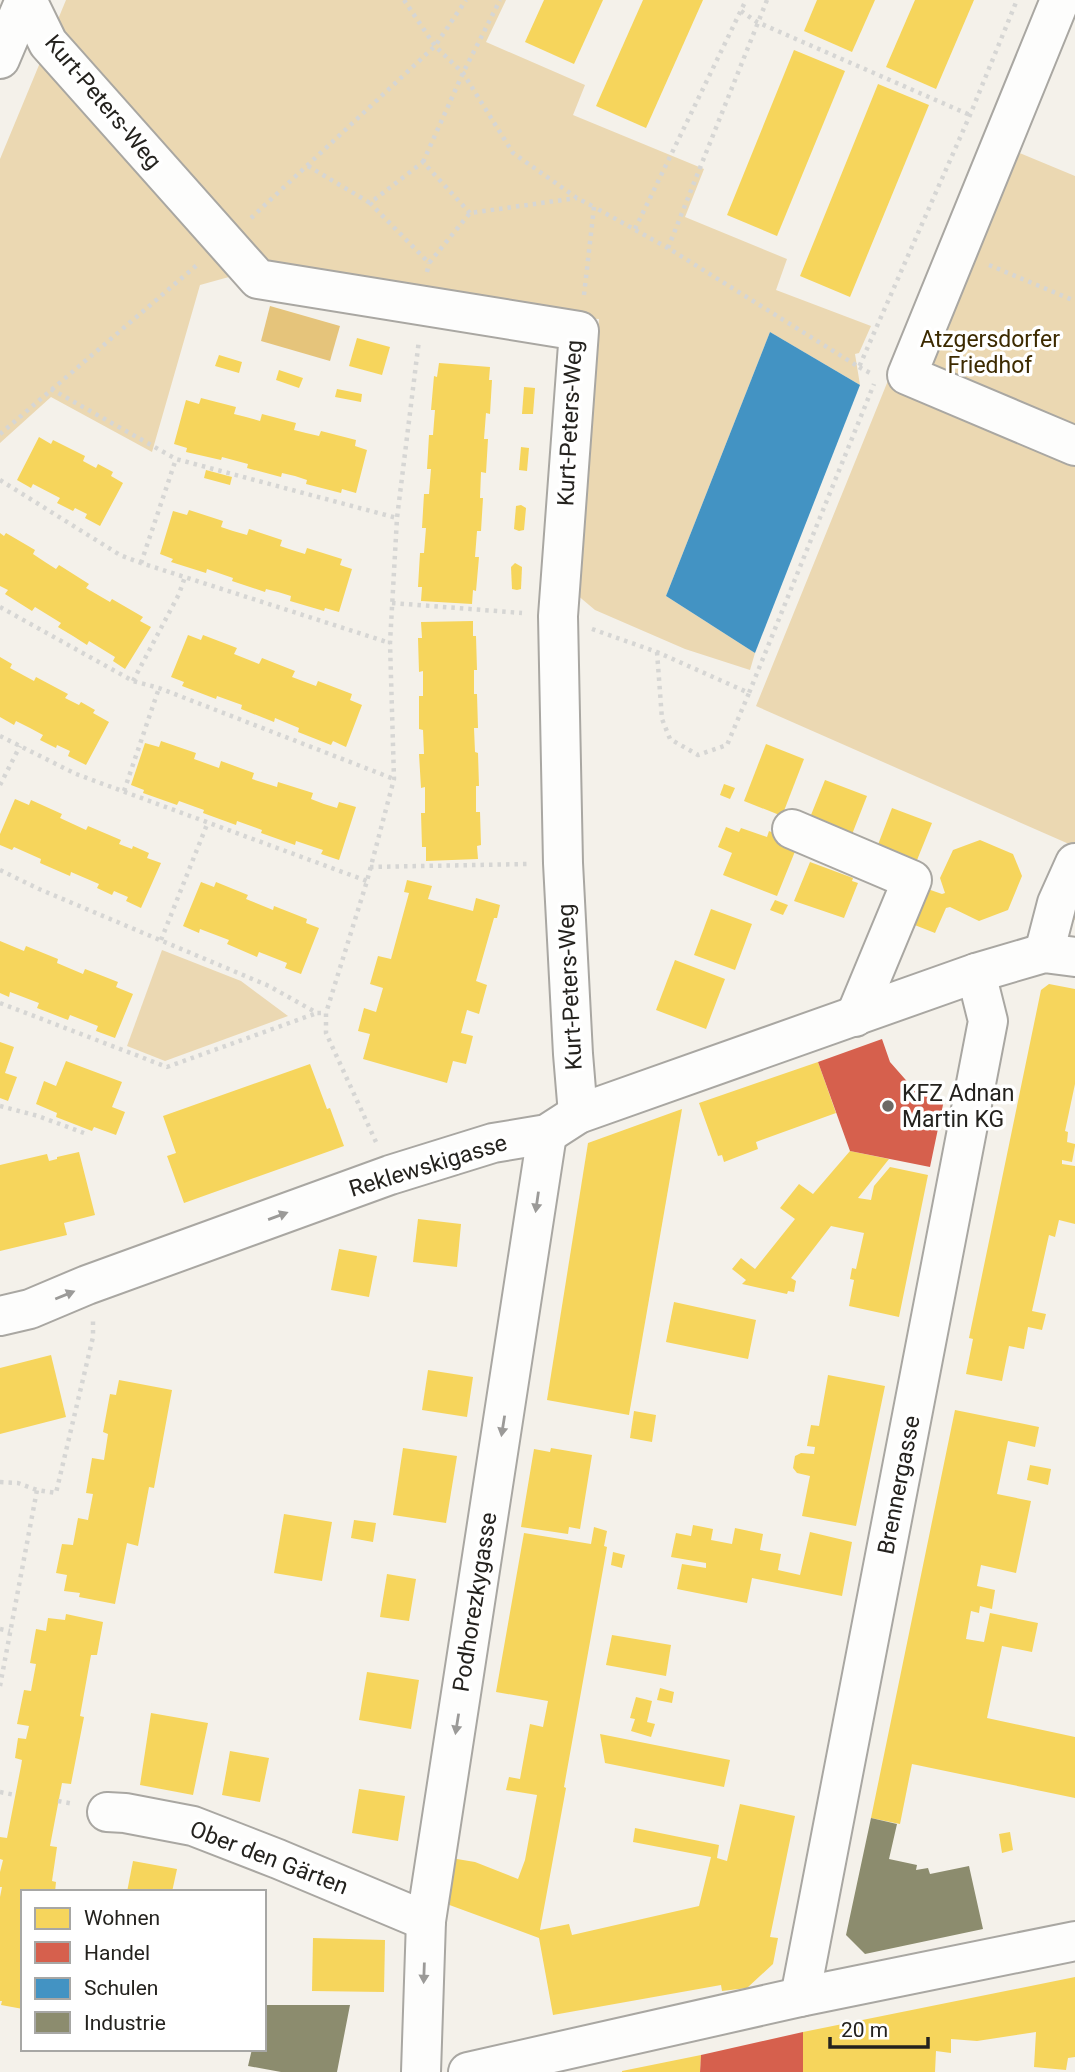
<svg xmlns="http://www.w3.org/2000/svg" width="1075" height="2072" viewBox="0 0 1075 2072" font-family="Roboto,sans-serif">
  <style>
    .green { fill: #ebd8b2 }
    .water { fill: #e5c47b }
    .homes { fill: #f6d55c }
    .shops { fill: #d6604d }
    .schools { fill: #4393c3 }
    .industry { fill: #8c8c6e }
    .lines { fill: none; stroke-linecap: round; stroke-linejoin: round }
    .minor-casing { stroke: #a9a7a2; stroke-width: 42 }
    .path { stroke: #d6d6d4; stroke-width: 4.5; stroke-dasharray: 3.5 5; stroke-linecap: butt }
    .minor { stroke: #fdfdfc; stroke-width: 38 }
    .oneway { fill: #9b9a98 }
    .poi-dot { fill: #6d6a65; stroke: #fff; stroke-width: 2.5 }
    .labels { text-anchor: middle; dominant-baseline: central; stroke-width: 7; stroke-linejoin: round; paint-order: stroke }
    .street-label { font-size: 23px; fill: #24221e; stroke: #fff }
    .park-label { font-size: 23px; fill: #3c2a00; stroke: #fff }
    .poi-label { font-size: 23px; fill: #24221e; stroke: #fff; text-anchor: start }
  </style>
  <rect width="100%" height="100%" fill="#f4f1ea"/>
  <!-- green -->
  <g class="green">
    <polygon points="66,0 506,0 486,42 585,85 573,115 704,169 685,217 787,259 776,290 871,326 859,353 855,354 860,385 770,332 666,596 755,653 750,670 685,649 595,610 576,594 599,319 580,318 265,267 200,285 152,452 51,397 0,443 0,159"/>
    <polygon points="986,139 1075,176 1075,920 1045,915 1069,844 756,706"/>
    <polygon points="162,950 241,981 288,1016 165,1061 127,1046"/>
  </g>
  <!-- water -->
  <polygon class="water" points="270,306 340,326 330,361 261,341"/>
  <!-- homes -->
  <g class="homes">
    <polygon points="544,0 603,0 574,64 525,42"/>
    <polygon points="643,0 703,0 646,128 596,106"/>
    <polygon points="817,0 875,0 852,52 804,31"/>
    <polygon points="915,0 974,0 936,89 886,67"/>
    <polygon points="794,50 845,71 777,236 727,215"/>
    <polygon points="878,84 929,105 850,297 800,276"/>
    <polygon points="357,338 390,347 382,375 349,366"/>
    <polygon points="219,355 242,362 239,373 215,366"/>
    <polygon points="439,363 490,367 489,380 492,380 490,414 486,413 484,439 488,439 486,473 481,472 480,498 483,498 481,531 477,531 475,557 479,557 476,591 473,590 472,604 421,601 422,587 418,587 420,553 424,553 425,540 426,528 422,528 424,494 429,494 431,469 427,469 429,435 433,435 434,422 435,410 431,410 434,376 437,377"/>
    <polygon points="279,370 303,378 299,388 276,380"/>
    <polygon points="524,387 535,388 533,414 522,414"/>
    <polygon points="337,389 362,394 361,402 335,397"/>
    <polygon points="201,398 236,407 234,414 246,417 260,421 262,414 296,423 294,430 306,433 319,436 321,431 356,440 355,446 367,450 356,493 342,489 341,493 306,484 307,480 295,476 282,473 281,477 247,468 248,464 222,457 221,460 186,452 187,448 174,444 186,400 199,404"/>
    <polygon points="39,437 51,444 53,440 85,456 83,461 96,468 98,464 113,472 111,476 123,483 100,526 85,518 87,514 75,508 73,511 57,503 60,498 33,484 31,488 17,480"/>
    <polygon points="521,447 529,448 527,471 519,470"/>
    <polygon points="206,470 232,477 230,485 204,478"/>
    <polygon points="521,505 526,508 524,530 519,531 514,529 516,506"/>
    <polygon points="189,510 223,521 221,527 233,531 247,535 249,529 282,540 280,546 292,550 305,554 307,548 342,559 340,565 352,569 339,612 325,608 324,611 290,601 291,596 278,592 266,589 265,592 232,581 233,578 207,569 206,573 171,562 173,559 160,554 173,511 187,515"/>
    <polygon points="0,533 4,536 6,533 35,550 33,554 45,562 56,569 59,565 89,584 86,588 110,602 112,599 143,617 140,621 151,627 125,669 113,661 115,657 89,641 87,645 73,636 58,627 61,623 35,607 32,611 5,594 8,590 0,586"/>
    <polygon points="515,563 522,567 521,589 517,590 512,589 511,567"/>
    <polygon points="473,621 473,636 476,636 477,670 474,670 474,694 477,694 478,728 474,728 475,752 478,753 479,786 476,786 476,812 480,812 481,845 477,846 478,859 426,861 426,847 422,847 421,813 425,813 425,787 421,788 419,754 424,754 423,730 419,729 419,696 423,696 423,671 419,672 418,638 422,638 421,622"/>
    <polygon points="188,635 201,640 203,635 237,648 234,654 259,664 262,658 295,671 292,677 316,686 318,681 352,694 350,700 362,705 346,747 333,741 331,745 298,732 299,728 275,718 274,722 241,709 242,705 217,696 216,699 182,686 184,682 171,677"/>
    <polygon points="0,657 12,664 10,668 34,681 36,677 68,694 65,698 79,705 81,702 95,710 93,713 109,722 86,765 68,756 70,751 57,745 56,748 40,740 43,735 30,728 16,721 14,725 0,717"/>
    <polygon points="161,741 196,753 194,759 219,768 221,761 254,773 252,779 277,787 278,782 313,793 311,799 324,804 337,808 339,802 356,807 339,860 321,854 323,850 296,841 295,845 261,833 262,830 237,821 236,825 203,813 204,810 179,801 177,805 143,793 144,790 131,785 145,743 159,747"/>
    <polygon points="766,744 804,759 782,816 744,801"/>
    <polygon points="825,780 867,796 849,842 807,825"/>
    <polygon points="724,784 735,788 730,799 720,795"/>
    <polygon points="15,799 29,805 31,800 62,814 60,818 86,830 88,826 121,840 119,844 132,849 133,846 149,853 147,858 161,863 141,908 126,901 128,897 114,891 112,895 97,888 99,884 71,872 70,876 40,863 41,859 14,847 12,850 0,845 0,834"/>
    <polygon points="892,808 932,823 913,870 874,855"/>
    <polygon points="726,827 739,832 741,828 767,837 769,831 785,838 796,849 777,896 723,875 732,853 718,847"/>
    <polygon points="980,840 1013,854 1022,876 1008,910 979,921 950,907 946,908 935,933 907,922 922,887 942,894 945,893 940,878 953,850"/>
    <polygon points="810,862 853,878 852,881 858,883 844,918 794,901"/>
    <polygon points="407,880 432,886 428,899 473,911 476,898 500,905 497,918 494,918 476,981 487,985 479,1014 467,1010 461,1033 473,1036 466,1064 453,1061 447,1083 363,1059 370,1034 358,1031 364,1008 376,1012 383,988 370,984 378,956 391,959 409,893 404,892"/>
    <polygon points="201,882 214,887 216,882 248,895 246,899 273,910 274,906 307,919 306,923 319,928 301,974 285,968 287,963 259,952 257,957 227,944 229,940 200,929 199,933 183,926"/>
    <polygon points="775,900 788,905 783,915 770,910"/>
    <polygon points="711,909 752,924 735,970 694,955"/>
    <polygon points="0,941 24,951 26,946 58,959 57,963 83,974 85,969 118,982 116,987 133,994 115,1038 96,1031 98,1026 70,1015 68,1020 37,1008 39,1003 10,992 9,997 0,993"/>
    <polygon points="675,960 725,979 706,1029 656,1010"/>
    <polygon points="1049,984 1075,989 1075,1084 1065,1131 1068,1132 1067,1142 1075,1144 1075,1146 1072,1162 1062,1160 1062,1164 1075,1166 1075,1224 1059,1220 1055,1237 1049,1235 1032,1311 1046,1314 1042,1330 1028,1327 1024,1349 1009,1346 1002,1381 966,1374 973,1339 969,1338 1041,990"/>
    <polygon points="0,1042 14,1047 5,1073 17,1077 8,1101 0,1098"/>
    <polygon points="66,1061 122,1082 112,1107 125,1112 116,1135 94,1127 92,1131 56,1117 57,1113 36,1104 44,1081 56,1086"/>
    <polygon points="818,1062 836,1113 756,1142 758,1149 724,1162 722,1155 718,1156 699,1103"/>
    <polygon points="310,1064 327,1109 330,1108 344,1146 184,1203 167,1156 176,1153 163,1116"/>
    <polygon points="682,1109 629,1415 547,1400 588,1143"/>
    <polygon points="850,1151 889,1159 858,1198 871,1200 874,1186 890,1167 928,1175 899,1317 849,1306 854,1280 850,1279 852,1268 856,1269 864,1233 831,1226 791,1278 796,1281 794,1292 788,1291 787,1294 742,1284 746,1280 732,1269 741,1258 755,1269 795,1219 780,1208 799,1184 813,1194"/>
    <polygon points="79,1152 95,1215 64,1223 67,1235 0,1251 0,1165 47,1154 49,1161 57,1159 57,1157"/>
    <polygon points="418,1219 461,1224 457,1267 413,1262"/>
    <polygon points="339,1249 377,1256 369,1297 331,1290"/>
    <polygon points="674,1302 756,1320 748,1359 666,1342"/>
    <polygon points="51,1355 66,1417 0,1434 0,1368"/>
    <polygon points="428,1370 473,1377 467,1417 422,1410"/>
    <polygon points="828,1375 885,1386 856,1526 802,1516 810,1476 797,1473 793,1468 795,1456 801,1453 814,1454 815,1447 807,1446 811,1425 819,1426"/>
    <polygon points="119,1380 172,1390 154,1488 149,1487 138,1546 127,1543 115,1604 79,1597 80,1593 64,1591 67,1575 56,1573 62,1544 73,1545 78,1518 88,1520 93,1494 86,1493 92,1458 104,1460 108,1434 103,1432 110,1394 116,1395"/>
    <polygon points="955,1410 1039,1427 1035,1447 1008,1441 997,1494 1031,1501 1016,1573 981,1565 977,1586 995,1590 992,1609 980,1606 979,1613 971,1611 966,1639 984,1642 990,1613 1038,1623 1032,1652 1002,1646 987,1718 1075,1737 1075,1798 912,1764 900,1824 871,1818"/>
    <polygon points="634,1411 656,1415 652,1442 630,1438"/>
    <polygon points="403,1448 457,1456 446,1523 393,1515"/>
    <polygon points="551,1448 592,1455 580,1529 569,1527 568,1534 521,1527 534,1449 550,1452"/>
    <polygon points="1030,1465 1051,1469 1048,1485 1027,1480"/>
    <polygon points="284,1514 332,1522 322,1581 274,1573"/>
    <polygon points="354,1520 376,1523 373,1542 351,1538"/>
    <polygon points="693,1525 713,1529 711,1540 732,1544 735,1528 763,1534 760,1550 781,1554 778,1570 800,1575 810,1532 852,1542 842,1596 752,1578 747,1603 677,1589 682,1564 706,1568 706,1563 671,1557 676,1533 691,1536"/>
    <polygon points="594,1527 607,1531 604,1546 607,1547 564,1787 566,1788 540,1930 569,1924 572,1935 699,1906 711,1857 633,1842 635,1828 719,1845 717,1858 727,1861 740,1804 795,1816 770,1937 778,1938 773,1964 747,1988 722,1991 721,1985 553,2015 539,1938 444,1903 451,1858 475,1862 518,1879 525,1860 537,1795 506,1790 509,1777 520,1779 530,1724 543,1727 548,1701 496,1692 524,1533 591,1544"/>
    <polygon points="613,1552 625,1555 622,1568 611,1565"/>
    <polygon points="387,1574 416,1579 409,1621 380,1617"/>
    <polygon points="66,1614 103,1622 97,1655 91,1655 80,1716 84,1717 71,1784 62,1783 50,1846 57,1847 52,1881 56,1882 55,1892 23,1892 23,2009 1,2005 2,2001 0,2001 0,1897 2,1887 0,1887 0,1872 3,1860 0,1859 0,1837 7,1838 21,1766 22,1760 15,1758 18,1738 26,1739 29,1726 17,1724 24,1690 31,1691 36,1664 30,1663 36,1629 46,1631 48,1618 65,1620"/>
    <polygon points="612,1635 671,1645 666,1676 606,1665"/>
    <polygon points="367,1672 419,1680 411,1729 359,1720"/>
    <polygon points="660,1688 674,1692 672,1703 657,1700"/>
    <polygon points="636,1697 652,1701 647,1722 655,1724 651,1737 631,1731 635,1719 630,1718"/>
    <polygon points="151,1713 208,1723 193,1795 140,1785"/>
    <polygon points="600,1734 730,1760 724,1787 605,1763"/>
    <polygon points="230,1751 269,1758 260,1802 222,1795"/>
    <polygon points="359,1789 405,1796 398,1841 352,1833"/>
    <polygon points="1010,1832 1013,1850 1002,1853 999,1834"/>
    <polygon points="133,1861 177,1869 172,1892 127,1892"/>
    <polygon points="313,1938 385,1940 384,1992 312,1991"/>
    <polygon points="1075,1977 1075,2057 1068,2058 1066,2070 1034,2067 1036,2032 977,2041 951,2039 951,2053 936,2051 935,2072 803,2072 803,2032"/>
    <polygon points="701,2055 700,2072 622,2072 622,2071"/>
  </g>
  <!-- shops -->
  <g class="shops">
    <polygon points="882,1039 890,1062 919,1095 944,1100 930,1167 850,1151 818,1062"/>
    <polygon points="803,2032 803,2072 700,2072 701,2055"/>
  </g>
  <!-- schools -->
  <polygon class="schools" points="770,332 860,385 755,653 666,596"/>
  <!-- industry -->
  <g class="industry">
    <polygon points="871,1818 897,1824 889,1859 917,1865 916,1870 928,1868 930,1874 969,1866 983,1929 865,1954 846,1935"/>
    <polygon points="264,2005 350,2005 337,2072 281,2072 248,2066 252,2049 264,2049"/>
  </g>
  <g class="lines">
    <!-- minor casing -->
    <g class="minor-casing">
      <g id="minor">
        <polyline points="27,0 48,43 258,279 579,331 558,616 563,863 573,1054 578,1114"/>
        <polyline points="1060,0 907,375 1075,446"/>
        <polyline points="0,59 25,0"/>
        <polyline points="792,829 912,880 855,1017"/>
        <polyline points="1044,953 1057,903 1075,863"/>
        <polyline points="0,1316 30,1309 87,1285 390,1175 493,1143 547,1134 578,1114 976,973 1044,953 1075,957"/>
        <polyline points="107,1812 125,1813 193,1826 278,1859 426,1921"/>
        <polyline points="800,1997 988,1021 976,973"/>
        <polyline points="421,2072 426,1921 547,1134"/>
        <polyline points="468,2072 800,1997 1075,1941"/>
      </g>
    </g>
    <!-- path -->
    <g class="path">
      <polyline points="404,0 435,46 463,73 513,153 577,198 594,207"/>
      <polyline points="741,11 757,22 970,115"/>
      <polyline points="423,162 463,73 500,0"/>
      <polyline points="308,166 370,203"/>
      <polyline points="470,213 423,162 370,203 429,263 470,213 577,198"/>
      <polyline points="251,218 435,46 466,0"/>
      <polyline points="635,229 746,0"/>
      <polyline points="668,248 767,0"/>
      <polyline points="989,265 1075,301"/>
      <polyline points="427,272 429,263"/>
      <polyline points="584,295 594,207 668,248 859,367 970,115 1017,0"/>
      <polyline points="859,367 874,375"/>
      <polyline points="51,389 176,459 397,518"/>
      <polyline points="0,434 197,265"/>
      <polyline points="0,480 120,555 141,563 390,643"/>
      <polyline points="141,563 176,459"/>
      <polyline points="392,603 522,613"/>
      <polyline points="0,607 133,681 159,688 394,779"/>
      <polyline points="592,629 657,652 749,693 874,384"/>
      <polyline points="657,652 662,719 670,739 698,755 727,745 749,693"/>
      <polyline points="133,681 179,594 185,577"/>
      <polyline points="0,736 76,774 367,881"/>
      <polyline points="0,785 20,746"/>
      <polyline points="124,791 159,688"/>
      <polyline points="370,867 527,864"/>
      <polyline points="0,870 39,889 269,986 317,1013 326,1013"/>
      <polyline points="161,940 208,822"/>
      <polyline points="0,1003 167,1067 317,1013"/>
      <polyline points="0,1106 38,1116 84,1133"/>
      <polyline points="376,1142 326,1033 326,1013 367,881 394,779 390,643 397,518 419,340"/>
      <polyline points="0,1482 18,1483 37,1490"/>
      <polyline points="0,1629 10,1631"/>
      <polyline points="0,1686 37,1490 56,1493 93,1337 93,1321"/>
      <polyline points="0,1792 15,1795"/>
      <polyline points="58,1801 74,1804"/>
    </g>
    <!-- minor -->
    <use href="#minor" class="minor"/>
  </g>
  <!-- one-way arrows -->
  <defs><path id="oneway-solid" d="M-6-.8H1V-3.2L6.5 0L1 3.2V.8H-6Z" transform="scale(1.75)"/></defs>
  <g class="oneway">
    <use href="#oneway-solid" transform="translate(537 1202) rotate(98)"/>
    <use href="#oneway-solid" transform="translate(278 1216) rotate(-20)"/>
    <use href="#oneway-solid" transform="translate(65 1295) rotate(-22)"/>
    <use href="#oneway-solid" transform="translate(503 1426) rotate(99)"/>
    <use href="#oneway-solid" transform="translate(457 1724) rotate(99)"/>
    <use href="#oneway-solid" transform="translate(424 1973) rotate(92)"/>
  </g>
  <!-- markers -->
  <circle class="poi-dot" cx="888" cy="1106" r="7"/>
  <g class="labels">
    <!-- street labels -->
    <g class="street-label">
      <text transform="translate(103 102) rotate(50)">Kurt-Peters-Weg</text>
      <text transform="translate(570 423) rotate(-87)">Kurt-Peters-Weg</text>
      <text transform="translate(570 987) rotate(-93)">Kurt-Peters-Weg</text>
      <text transform="translate(428 1166) rotate(-17)">Reklewskigasse</text>
      <text transform="translate(899 1485) rotate(-79)">Brennergasse</text>
      <text transform="translate(475 1602) rotate(-81)">Podhorezkygasse</text>
      <text transform="translate(269 1858) rotate(21)">Ober den Gärten</text>
    </g>
    <!-- park labels -->
    <g class="park-label">
      <text x="990" y="339">Atzgersdorfer<tspan x="990" dy="26">Friedhof</tspan></text>
    </g>
    <!-- poi labels -->
    <g class="poi-label">
      <text x="902" y="1093">KFZ Adnan<tspan x="902" dy="26">Martin KG</tspan></text>
    </g>
  </g>
  <!-- legend -->
  <rect x="21" y="1890" width="245" height="161" fill="#ffffff" stroke="#a7a7a5" stroke-width="2"/>
  <rect x="35" y="1908" width="35" height="21" fill="#f6d55c" stroke="#a7a7a5" stroke-width="2"/>
  <text x="84" y="1925" font-size="21" fill="#24221e">Wohnen</text>
  <rect x="35" y="1942" width="35" height="21" fill="#d6604d" stroke="#a7a7a5" stroke-width="2"/>
  <text x="84" y="1960" font-size="21" fill="#24221e">Handel</text>
  <rect x="35" y="1978" width="35" height="21" fill="#4393c3" stroke="#a7a7a5" stroke-width="2"/>
  <text x="84" y="1995" font-size="21" fill="#24221e">Schulen</text>
  <rect x="35" y="2012" width="35" height="21" fill="#8c8c6e" stroke="#a7a7a5" stroke-width="2"/>
  <text x="84" y="2030" font-size="21" fill="#24221e">Industrie</text>
  <!-- scale -->
  <path d="M830 2037v10h98v-10" fill="none" stroke="#24221e" stroke-width="3.5"/>
  <text x="841" y="2037" font-size="21" fill="#24221e" stroke="#ffffff" stroke-width="5" paint-order="stroke">20 m</text>
</svg>
